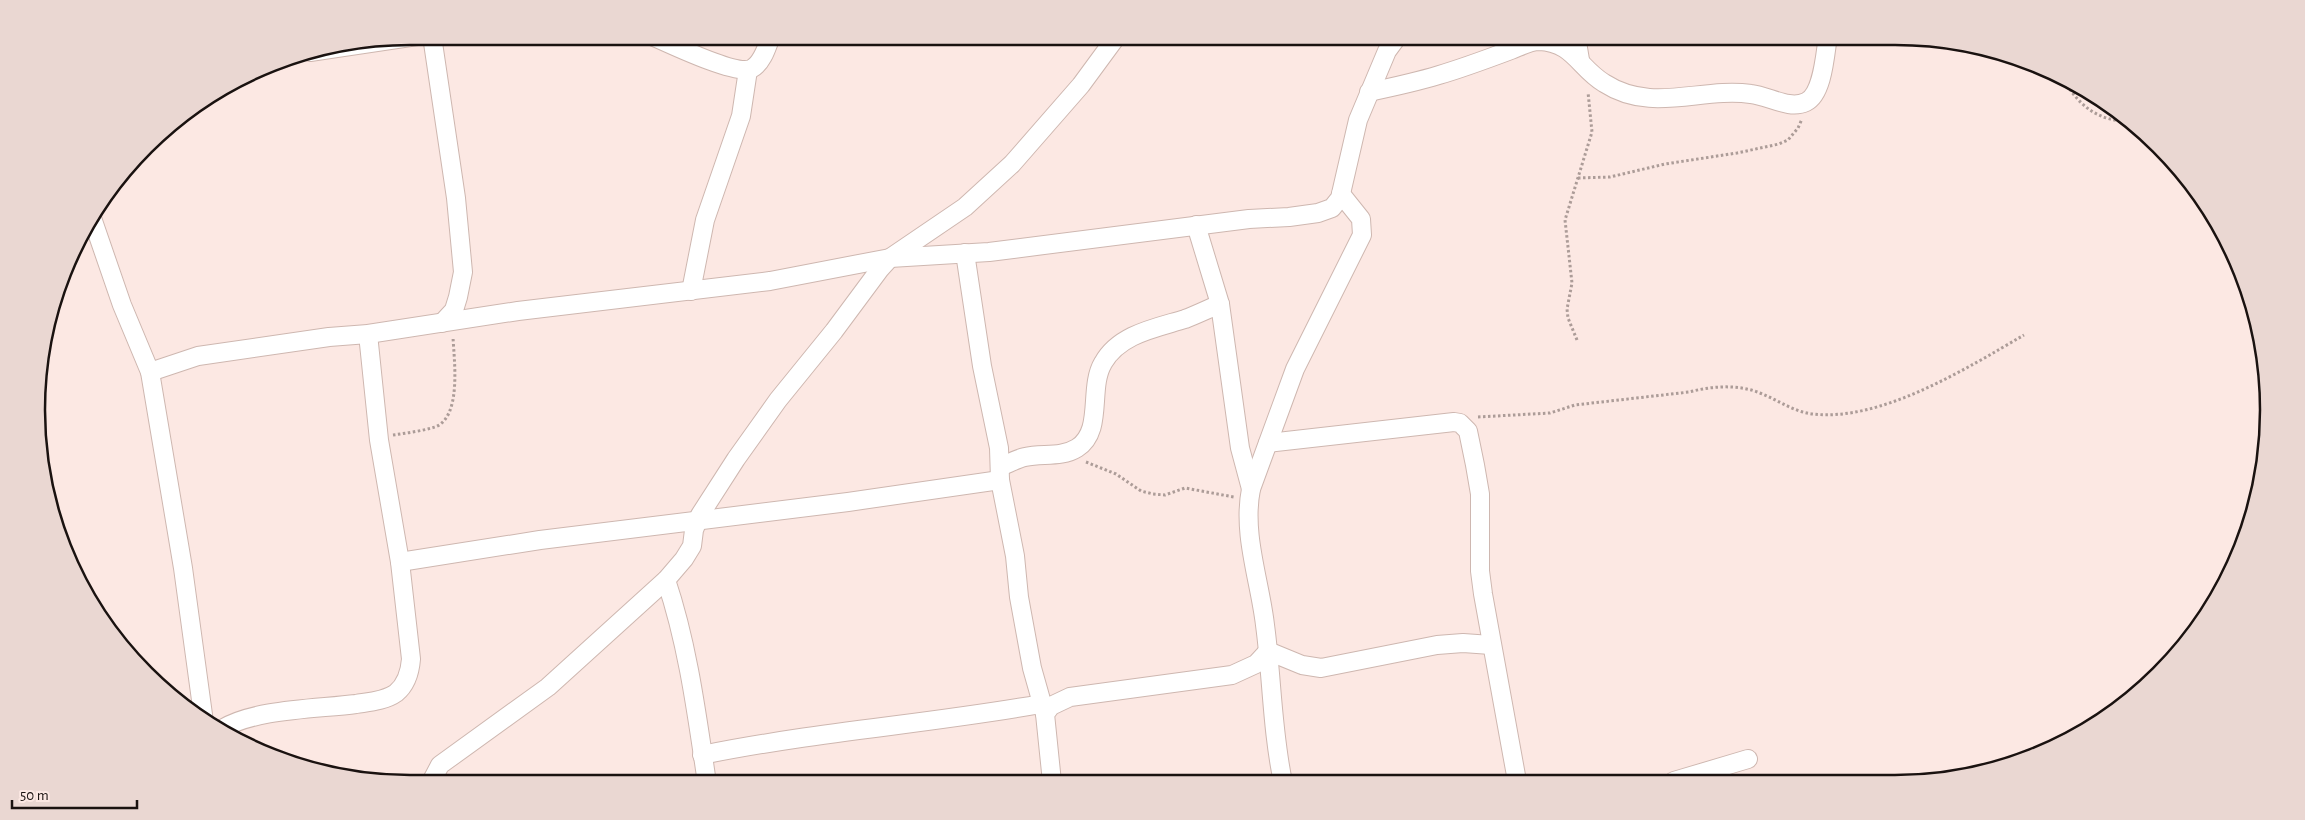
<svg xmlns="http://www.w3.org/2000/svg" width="2305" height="820" viewBox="0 0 2305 820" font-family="'Alegreya Sans',sans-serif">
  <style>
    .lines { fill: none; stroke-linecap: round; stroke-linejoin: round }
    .minor-casing { stroke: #ceb7b0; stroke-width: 20 }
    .path { stroke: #ac9c98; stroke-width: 3; stroke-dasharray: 2.5 2.5; stroke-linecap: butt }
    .minor { stroke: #fff; stroke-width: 18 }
    .rim { fill: none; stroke: #1a1210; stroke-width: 2.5 }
  </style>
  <rect width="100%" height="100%" fill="#fce8e3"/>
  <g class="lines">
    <!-- minor casing -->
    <g class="minor-casing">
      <g id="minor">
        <polyline points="432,36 456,198 463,272 458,297 454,310 442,323"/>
        <path d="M652,36C670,44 735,75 751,69C762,64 767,47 771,36"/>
        <polyline points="1576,36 1580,60"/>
        <polyline points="310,52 417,36"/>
        <path d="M1369,92C1393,87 1416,82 1439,75C1463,68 1487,59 1511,50C1519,47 1530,41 1539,41C1573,42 1579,68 1604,83C1652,114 1700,87 1751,94C1769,96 1789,110 1806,102C1823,94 1825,54 1828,36"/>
        <polyline points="92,218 122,305 150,372 183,568 204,722"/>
        <polyline points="1196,225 1220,304 1240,448 1251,489"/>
        <polyline points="965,253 982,366 999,448 1000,480 1015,556 1019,597 1032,668 1045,714"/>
        <polyline points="691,291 705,220 741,116 748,70"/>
        <polyline points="150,372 198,356 329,337 368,334 518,311 770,281 890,258 989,252 1249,219 1289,217 1318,213 1332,208 1340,198 1358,120 1387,51 1398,36"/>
        <polyline points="1268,443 1454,422 1460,423 1468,431 1475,465 1480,494 1480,571 1483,594 1517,781"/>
        <path d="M1000,467C1008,464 1016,459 1025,457C1042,453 1061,458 1077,448C1104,431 1088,388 1103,363C1119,334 1156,328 1185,319C1196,315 1208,309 1220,304"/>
        <polyline points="400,562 540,540 848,502 1000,480"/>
        <path d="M666,580C688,645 697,716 707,783"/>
        <path d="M222,729C254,709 317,709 356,704C368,702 385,701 396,693C407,684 410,672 411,659L400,562L379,440L368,334"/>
        <path d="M702,755C814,732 929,724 1041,704"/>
        <polyline points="1674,781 1748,759"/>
        <polyline points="1052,782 1045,714 1051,706 1070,697 1232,675 1256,664 1268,651 1302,665 1321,668 1437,645 1463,643 1491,645"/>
        <path d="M1283,782C1272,731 1272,677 1265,625C1260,581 1242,534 1251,489L1295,369L1362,235L1361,219L1341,194"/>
        <polyline points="430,784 440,765 548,687 666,580 684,559 692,546 694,530 700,515 736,459 778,400 834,331 880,269 890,258 965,207 1012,164 1081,85 1117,36"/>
      </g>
    </g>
    <!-- path -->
    <g class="path">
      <path d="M2062,76C2078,106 2097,121 2132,122"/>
      <polyline points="1578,178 1610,177 1665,164 1737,153 1779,144 1788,140 1798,128 1802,119"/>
      <polyline points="1577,340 1568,318 1567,309 1572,283 1565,220 1592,132 1588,92"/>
      <polyline points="2263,403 2266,381"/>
      <path d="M1478,417L1550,413L1575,405L1689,392C1712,386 1738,384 1760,393C1778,400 1794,412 1813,414C1881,422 1967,368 2024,335"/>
      <path d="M393,435C407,433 422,431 435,427C462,417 454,360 453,337"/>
      <polyline points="1086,462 1116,474 1141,491 1153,494 1165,495 1185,488 1234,497"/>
    </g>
    <!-- minor -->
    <use href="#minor" class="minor"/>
  </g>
  <!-- crop -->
  <path d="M0 0H2305V820H0ZM410 45H1895A365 365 0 0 1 2260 410V410A365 365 0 0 1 1895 775H410A365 365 0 0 1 45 410V410A365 365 0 0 1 410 45Z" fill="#ead7d2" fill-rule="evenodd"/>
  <path class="rim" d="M410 45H1895A365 365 0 0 1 2260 410V410A365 365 0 0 1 1895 775H410A365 365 0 0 1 45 410V410A365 365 0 0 1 410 45Z"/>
  <!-- scale -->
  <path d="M12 800v8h125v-8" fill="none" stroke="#1a1210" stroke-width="2.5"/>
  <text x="20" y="800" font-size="15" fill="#1a1210" stroke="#fce8e3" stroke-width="4" paint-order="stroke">50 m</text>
</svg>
